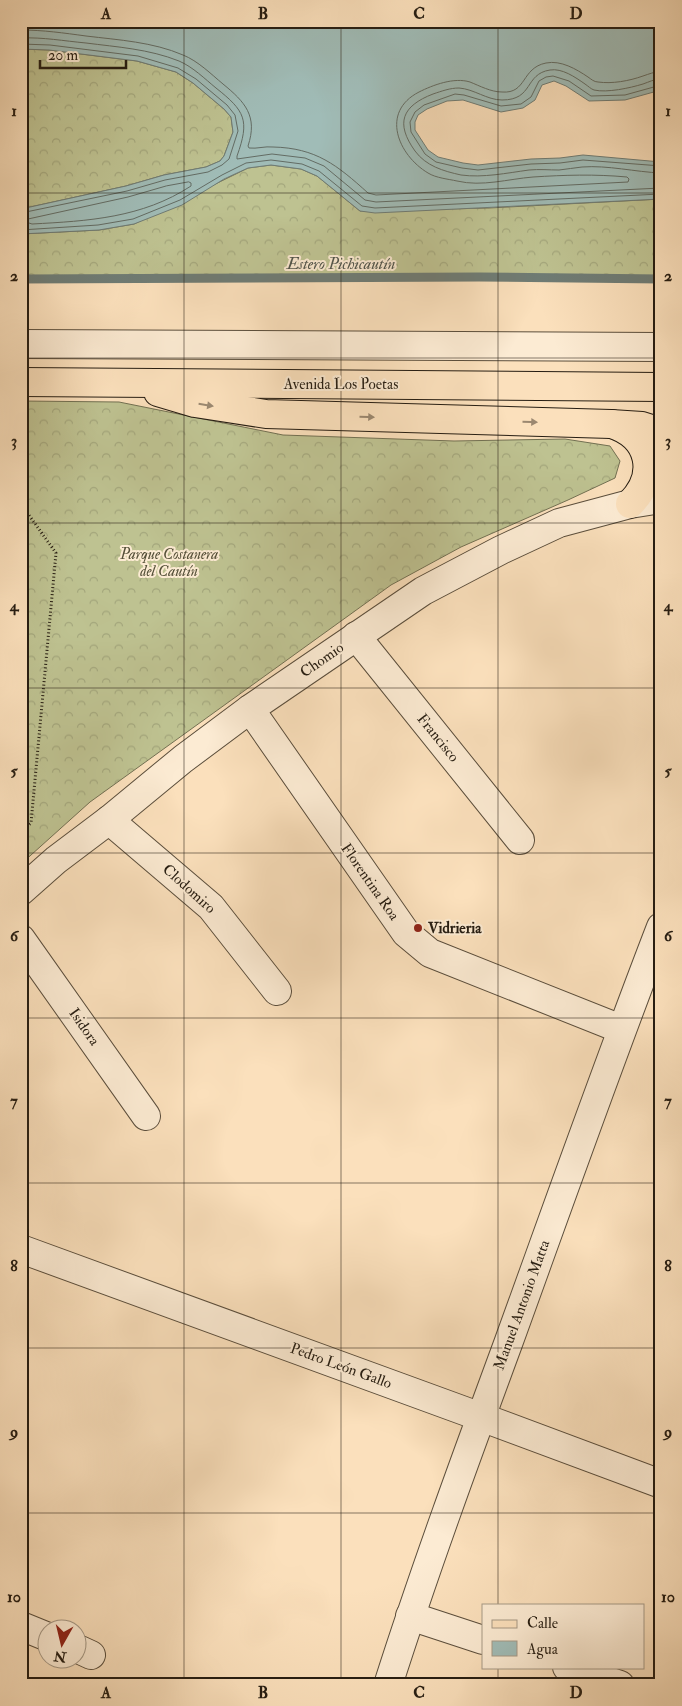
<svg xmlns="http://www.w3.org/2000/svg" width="682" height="1706" viewBox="0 0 682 1706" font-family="'IM FELL Double Pica',serif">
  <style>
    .forest { fill: url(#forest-crowns); stroke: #727052 }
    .water { fill: #a0bcb7; stroke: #6f7c75 }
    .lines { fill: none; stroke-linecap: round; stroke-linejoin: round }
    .shore { stroke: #636c64; stroke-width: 1 }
    .stream { stroke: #6f7c75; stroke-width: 9 }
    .minor-casing { stroke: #5b4e3c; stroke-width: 30 }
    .tertiary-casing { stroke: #5b4e3c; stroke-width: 30 }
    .primary-casing { stroke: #261d12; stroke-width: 30 }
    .path { stroke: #261d12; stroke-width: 3; stroke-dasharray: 1 2.5; stroke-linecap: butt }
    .minor { stroke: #fcebd3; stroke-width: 28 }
    .tertiary { stroke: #fcebd3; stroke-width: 28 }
    .primary { stroke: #fbe0bc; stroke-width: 28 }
    .oneway { fill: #9b8870 }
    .grid { fill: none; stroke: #261d12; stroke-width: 1; stroke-opacity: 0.55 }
    .poi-dot { fill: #8f2418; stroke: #fcebd3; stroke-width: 2 }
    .labels { text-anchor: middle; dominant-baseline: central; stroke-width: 4; stroke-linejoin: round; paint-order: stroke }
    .street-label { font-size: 15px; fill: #261d12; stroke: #fcebd3 }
    .park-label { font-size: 15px; font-style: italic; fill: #544f38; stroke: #fcebd3 }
    .poi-label { font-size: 15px; font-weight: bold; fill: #261d12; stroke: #fcebd3; text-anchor: start }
    .water-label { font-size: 16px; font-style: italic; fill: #51554c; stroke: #fcebd3 }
    .neatline { fill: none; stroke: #261d12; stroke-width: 2 }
    .grid-label { font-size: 16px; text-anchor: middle; font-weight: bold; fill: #261d12 }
  </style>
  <defs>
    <pattern id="forest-crowns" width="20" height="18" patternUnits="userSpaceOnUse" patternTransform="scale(1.25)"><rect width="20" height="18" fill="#bec291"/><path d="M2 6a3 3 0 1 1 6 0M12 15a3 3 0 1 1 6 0" fill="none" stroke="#a3a67c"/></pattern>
  </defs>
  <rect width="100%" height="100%" fill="#fbe0bc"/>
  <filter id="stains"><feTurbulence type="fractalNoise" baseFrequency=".004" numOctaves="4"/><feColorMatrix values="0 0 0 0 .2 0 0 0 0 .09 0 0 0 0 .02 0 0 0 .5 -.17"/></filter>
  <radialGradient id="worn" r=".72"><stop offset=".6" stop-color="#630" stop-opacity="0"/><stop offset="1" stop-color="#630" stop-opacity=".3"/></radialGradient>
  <!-- forest -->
  <g class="forest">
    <polygon points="21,49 49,50 137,61 176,72 193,83 224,109 231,117 233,132 224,156 220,161 206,167 164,175 126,186 21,209"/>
    <polygon points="271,165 301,169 317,176 360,211 489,208 661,199 661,279 479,277 21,279 21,234 99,230 134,224 248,168"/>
    <polygon points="21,401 119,402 283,435 454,441 565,439 610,446 620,461 615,478 568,500 461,547 391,585 90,802 21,864"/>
  </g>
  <!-- water -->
  <polygon class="water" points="21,21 661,21 661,90 625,100 589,101 566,86 554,81 542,85 535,100 523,108 501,112 463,100 447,101 427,109 418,115 415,122 415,130 428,150 438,157 463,163 478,165 531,159 560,158 583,155 661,162 661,199 375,213 360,211 317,176 301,169 271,165 248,168 224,179 182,205 134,224 99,230 21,234 21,209 126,186 164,175 206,167 220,161 224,156 233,132 231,117 224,109 193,83 176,72 137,61 49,50 21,49"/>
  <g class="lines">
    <!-- shore -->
    <g class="shore">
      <path d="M21,30C43,30 64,33 86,36C119,40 153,42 183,55C198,61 211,74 223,84C245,102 258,116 248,146L249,148C257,149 265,146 273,147C316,148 337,165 368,193L376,195L628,182L629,179L627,177C595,174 564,175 533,177C508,179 482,187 457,181C448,179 436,178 428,173C398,155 380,112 419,92C433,85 454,77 470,82C480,86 491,92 502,92C527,94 521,68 546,63C561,60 576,69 588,77C591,79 594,82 598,82C612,84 629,81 643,76C649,74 654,72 661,71"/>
      <path d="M21,38C43,37 64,41 86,43C117,47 149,49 179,61C193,67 205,79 216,88C245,111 250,120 237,156V159L272,154L305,158L324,166L365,200L376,202L661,188"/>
      <polyline points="21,44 50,45 138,56 178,68 196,79 227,105 235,115 238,131 229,159 222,165 208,172 165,180 127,191 21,213"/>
      <path d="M661,79C654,79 649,82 643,84C630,88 607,93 594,90C591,89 588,86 585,84C575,77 562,68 550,70C524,74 534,100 502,100C487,100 474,89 459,88C450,88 442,91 433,94C402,106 395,123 415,151C426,166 443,171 461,175C483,178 507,173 529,170C539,169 549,170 559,170C567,169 574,168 582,167C608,165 635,172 661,173"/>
      <polyline points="661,85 625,95 591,96 569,81 553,76 546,77 539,81 531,97 521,104 501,106 464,95 455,94 424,105 415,112 410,122 411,132 425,154 436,162 462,168 478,170 531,164 560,163 583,160 661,166"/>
      <path d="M189,182L191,183V186C142,218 88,221 32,224L26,222L28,219L128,197L166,186Z"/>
      <polyline points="21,230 98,225 133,219 180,200 222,175 246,163 271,160 302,164 319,171 362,206 375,208 661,194"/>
    </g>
    <!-- stream -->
    <polyline class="stream" points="21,279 479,277 661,279"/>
    <!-- minor casing -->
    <g class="minor-casing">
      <g id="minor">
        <polyline points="21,344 661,347"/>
        <polyline points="356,636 520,840"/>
        <polyline points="250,709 406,933 430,953 621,1029"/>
        <polyline points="109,820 211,907 277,991"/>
        <polyline points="21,891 56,860 109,820 183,759 250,709 423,591 501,550 559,523 630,504 661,499"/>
        <polyline points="21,939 146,1116"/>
        <polyline points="410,1616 483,1640"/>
        <polyline points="21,1626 48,1637"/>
        <polyline points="78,1649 91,1655"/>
        <polyline points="567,1667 620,1685"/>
        <path d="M388,1685C425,1569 467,1455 509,1341C559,1203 608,1064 661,927"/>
      </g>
    </g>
    <!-- tertiary casing -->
    <g class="tertiary-casing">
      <polyline id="tertiary" points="21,1249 481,1417 661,1484"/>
    </g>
    <!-- primary casing -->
    <g class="primary-casing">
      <g id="primary">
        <polyline points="21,382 661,387"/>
        <polyline points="158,392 195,403 266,414 611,424 642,426 661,432"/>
        <path d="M612,424C651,437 659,475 630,504"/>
      </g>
    </g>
    <!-- path -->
    <polyline class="path" points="21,504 56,553 31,823 21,831"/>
    <!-- minor -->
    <use href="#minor" class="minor"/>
    <!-- tertiary -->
    <use href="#tertiary" class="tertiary"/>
    <!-- primary -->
    <use href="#primary" class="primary"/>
  </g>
  <!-- one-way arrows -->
  <defs><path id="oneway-solid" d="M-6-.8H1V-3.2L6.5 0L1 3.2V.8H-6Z" transform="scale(1.25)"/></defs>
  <g class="oneway">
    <use href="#oneway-solid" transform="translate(206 405) rotate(9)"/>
    <use href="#oneway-solid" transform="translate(367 417) rotate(2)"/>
    <use href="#oneway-solid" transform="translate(530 422) rotate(2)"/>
  </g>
  <!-- grid -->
  <path class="grid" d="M184,21V1685M341,21V1685M498,21V1605M21,193H661M21,358H661M21,523H661M21,688H661M21,853H661M21,1018H661M21,1183H661M21,1348H661M21,1513H661M498,1667V1685"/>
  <!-- markers -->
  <circle class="poi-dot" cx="418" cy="928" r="5"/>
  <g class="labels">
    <!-- street labels -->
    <g class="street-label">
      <text x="341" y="384">Avenida Los Poetas</text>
      <text transform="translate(322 660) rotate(-35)">Chomio</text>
      <text transform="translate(438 738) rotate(51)">Francisco</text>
      <text transform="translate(370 882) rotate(55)">Florentina Roa</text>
      <text transform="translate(189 889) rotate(42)">Clodomiro</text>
      <text transform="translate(84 1027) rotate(55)">Isidora</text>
      <text transform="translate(522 1305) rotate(-70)">Manuel Antonio Matta</text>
      <text transform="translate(341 1366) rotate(20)">Pedro León Gallo</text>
    </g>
    <!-- park labels -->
    <g class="park-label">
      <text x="169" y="554">Parque Costanera<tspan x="169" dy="17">del Cautín</tspan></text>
    </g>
    <!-- poi labels -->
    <g class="poi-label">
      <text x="428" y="928">Vidrieria</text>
    </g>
    <!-- water labels -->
    <g class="water-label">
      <text x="341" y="264">Estero Pichicautín</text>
    </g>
  </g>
  <!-- margin -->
  <rect width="682" height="1706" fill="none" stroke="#fbe0bc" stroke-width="55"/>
  <!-- legend -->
  <rect x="482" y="1604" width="162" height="65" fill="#fcebd3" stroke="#a69986"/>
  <rect x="492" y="1620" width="25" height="8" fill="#fbe0bc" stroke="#a69986"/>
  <text x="527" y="1628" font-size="15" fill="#261d12">Calle</text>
  <rect x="492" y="1641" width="25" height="15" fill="#a0bcb7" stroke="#a69986"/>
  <text x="527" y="1654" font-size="15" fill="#261d12">Agua</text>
  <!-- north arrow -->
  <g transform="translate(62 1644) rotate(188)"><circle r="24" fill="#fcebd3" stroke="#a69986"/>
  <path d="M0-4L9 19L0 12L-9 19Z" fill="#8f2418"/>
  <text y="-8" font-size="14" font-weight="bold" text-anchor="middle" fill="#261d12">N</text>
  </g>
  <!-- scale -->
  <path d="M40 60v8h86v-8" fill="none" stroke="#261d12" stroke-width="2.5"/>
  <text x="48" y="60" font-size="15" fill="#261d12" stroke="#fcebd3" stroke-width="4" paint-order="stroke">20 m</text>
  <rect x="28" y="28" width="626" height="1650" class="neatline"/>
  <g class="grid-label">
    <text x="106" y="19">A</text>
    <text x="263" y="19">B</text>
    <text x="419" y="19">C</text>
    <text x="576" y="19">D</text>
    <text x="14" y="116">1</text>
    <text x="668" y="116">1</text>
    <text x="14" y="281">2</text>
    <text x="668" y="281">2</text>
    <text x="14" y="446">3</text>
    <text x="668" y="446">3</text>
    <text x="14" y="611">4</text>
    <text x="668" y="611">4</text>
    <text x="14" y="776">5</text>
    <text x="668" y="776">5</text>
    <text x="14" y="941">6</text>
    <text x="668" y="941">6</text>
    <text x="14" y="1106">7</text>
    <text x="668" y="1106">7</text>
    <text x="14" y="1271">8</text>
    <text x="668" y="1271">8</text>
    <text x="14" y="1437">9</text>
    <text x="668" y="1437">9</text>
    <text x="14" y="1602">10</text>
    <text x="668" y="1602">10</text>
    <text x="106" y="1698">A</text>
    <text x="263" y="1698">B</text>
    <text x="419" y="1698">C</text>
    <text x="576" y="1698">D</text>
  </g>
  <rect width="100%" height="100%" filter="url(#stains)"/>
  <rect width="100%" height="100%" fill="url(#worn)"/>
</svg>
